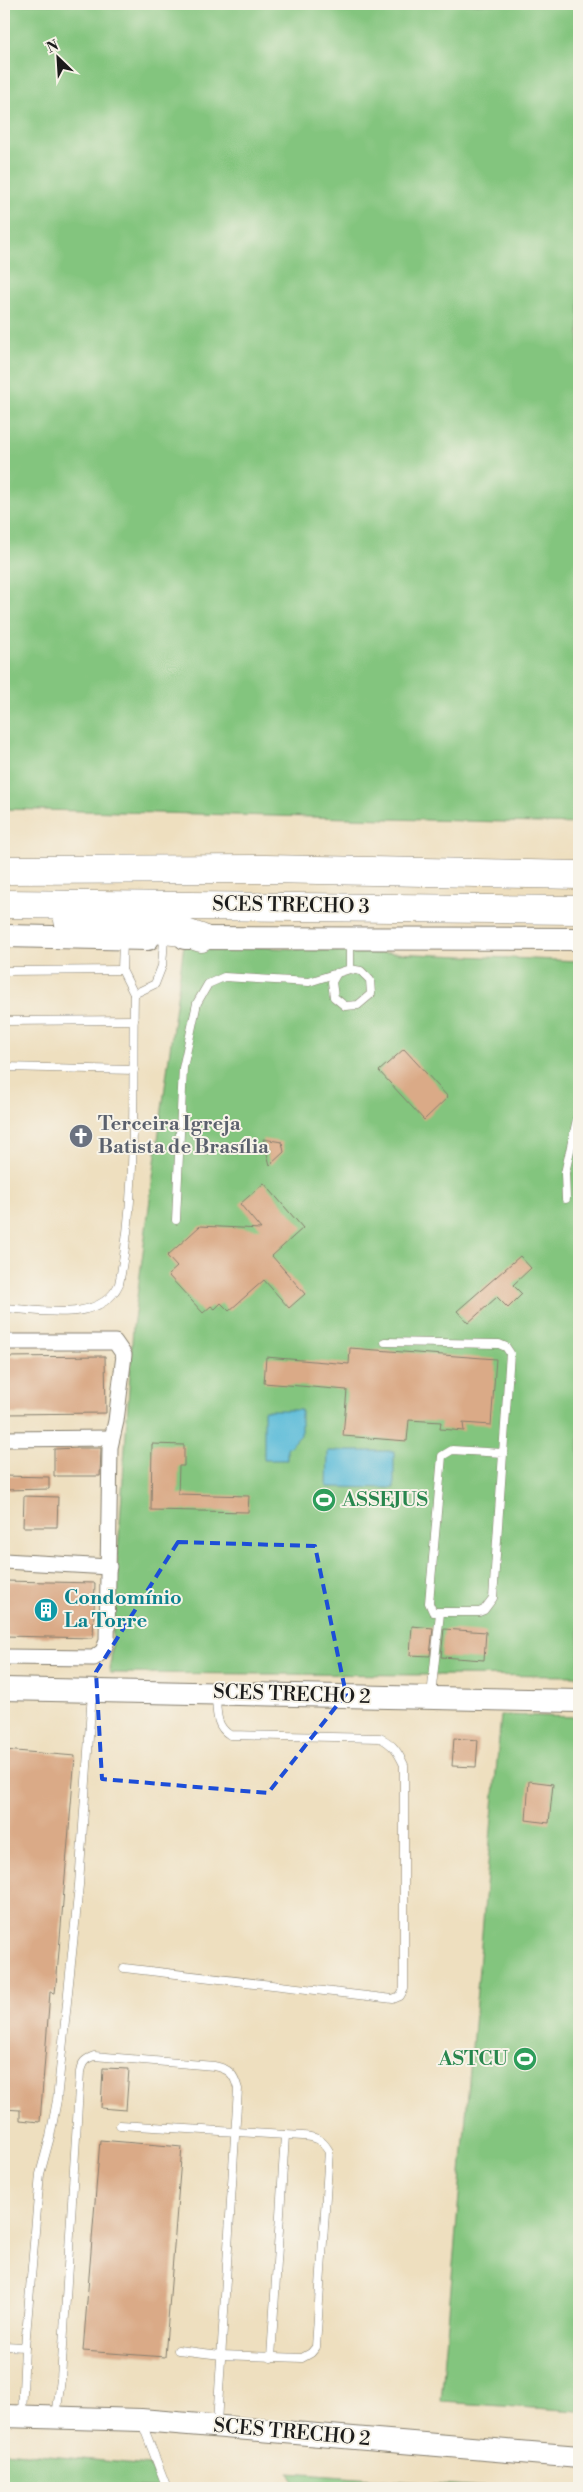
<svg xmlns="http://www.w3.org/2000/svg" width="583" height="2492" viewBox="0 0 583 2492" font-family="'Libre Bodoni',serif">
  <style>
    .green { fill: #83c57e; stroke: #50704d }
    .water { fill: #5abbd9; stroke: #3b6c7a }
    .building { fill: #daaa87 }
    .lines { fill: none; stroke-linecap: round; stroke-linejoin: round }
    .lane-casing { stroke: #857e6e; stroke-width: 9 }
    .street-casing { stroke: #857e6e; stroke-width: 17 }
    .secondary-casing { stroke: #857e6e; stroke-width: 24 }
    .highway-casing { stroke: #857e6e; stroke-width: 29 }
    .lane { stroke: #fff; stroke-width: 8 }
    .street { stroke: #fff; stroke-width: 15 }
    .secondary { stroke: #fff; stroke-width: 22 }
    .highway { stroke: #fff; stroke-width: 28 }
    .marked { fill: none; stroke: #1d4ed8; stroke-width: 4; stroke-dasharray: 10 6; stroke-linejoin: round }
    .labels { text-anchor: middle; dominant-baseline: central; stroke-width: 4; stroke-linejoin: round; paint-order: stroke }
    .street-label { font-size: 20px; fill: #1c1c1c; stroke: #f7f3e8 }
    .worship-label { font-size: 20px; font-weight: bold; fill: #5b616d; stroke: #f7f3e8; text-anchor: start }
    .leisure-label { font-size: 20px; font-weight: bold; fill: #27864d; stroke: #f7f3e8; text-anchor: start }
    .culture-label { font-size: 20px; font-weight: bold; fill: #0d838f; stroke: #f7f3e8; text-anchor: start }
  </style>
  <rect width="100%" height="100%" fill="#f7f3e8"/>
  <filter id="ink" filterUnits="userSpaceOnUse"><feTurbulence type="fractalNoise" baseFrequency=".02" numOctaves="2"/><feDisplacementMap in="SourceGraphic" scale="10" xChannelSelector="R" yChannelSelector="G"/><feConvolveMatrix kernelMatrix="1 2 1 2 8 2 1 2 1" color-interpolation-filters="sRGB"/></filter>
  <filter id="wash" filterUnits="userSpaceOnUse"><feTurbulence type="fractalNoise" baseFrequency=".0096" numOctaves="4" result="noise"/><feDisplacementMap in="SourceGraphic" scale="20" xChannelSelector="R" yChannelSelector="G"/><feGaussianBlur stdDeviation="1.12" result="paint"/><feColorMatrix in="noise" values="0 0 0 0 0 0 0 0 0 0 0 0 0 0 0 0 0 1.4 0 .05"/><feComposite in="paint" operator="in"/></filter>
  <g filter="url(#wash)">
    <rect width="100%" height="100%" fill="#eedfbf"/>
    <!-- green -->
    <g class="green">
      <polygon points="4,4 579,4 579,824 4,809"/>
      <polygon points="184,944 579,961 579,1676 110,1673 133,1327"/>
      <polygon points="501,1715 579,1717 579,2411 441,2402"/>
      <polygon points="4,2452 150,2465 159,2488 4,2488"/>
      <polygon points="289,2473 496,2488 297,2488"/>
    </g>
    <!-- water -->
    <g class="water">
      <polygon points="264,1410 301,1410 301,1435 287,1449 287,1460 264,1460"/>
      <polygon points="328,1451 394,1451 394,1488 327,1487"/>
    </g>
    <g id="blocks">
      <!-- building -->
      <g class="building">
        <polygon points="404,1049 448,1097 424,1120 379,1071"/>
        <polygon points="263,1139 282,1142 284,1152 270,1165"/>
        <polygon points="264,1183 303,1228 272,1256 305,1294 289,1308 264,1280 229,1311 221,1303 215,1309 211,1306 203,1313 168,1275 177,1267 167,1256 200,1226 261,1229 240,1204"/>
        <polygon points="520,1256 531,1268 513,1285 522,1294 508,1308 497,1297 468,1323 457,1311"/>
        <polygon points="350,1348 496,1359 491,1425 463,1423 464,1431 440,1429 441,1422 409,1420 407,1441 343,1436 347,1390 264,1383 266,1357 349,1364"/>
        <polygon points="105,1356 106,1413 4,1414 4,1357"/>
        <polygon points="152,1444 184,1445 184,1466 179,1466 178,1494 249,1496 248,1512 151,1510"/>
        <polygon points="78,1448 101,1448 100,1476 54,1476 54,1449"/>
        <polygon points="5,1476 49,1477 49,1489 5,1490"/>
        <polygon points="24,1496 58,1497 57,1527 23,1527"/>
        <polygon points="4,1581 95,1583 93,1638 4,1636"/>
        <polygon points="412,1626 433,1628 430,1656 410,1655"/>
        <polygon points="444,1629 486,1632 484,1660 441,1657"/>
        <polygon points="454,1738 478,1740 476,1767 452,1766"/>
        <polygon points="4,1750 75,1756 57,1975 55,1993 50,1992 40,2122 20,2120 20,2110 4,2109"/>
        <polygon points="529,1781 553,1784 549,1823 526,1820"/>
        <polygon points="103,2068 129,2069 126,2110 101,2108"/>
        <polygon points="100,2140 182,2147 165,2357 83,2351"/>
      </g>
    </g>
  </g>
  <g filter="url(#ink)">
    <use href="#blocks" fill-opacity="0" stroke="#857e6e" stroke-width="1"/>
    <g class="lines">
      <!-- lane casing -->
      <g class="lane-casing">
        <g id="lane">
          <polyline points="123,941 122,970 134,994"/>
          <polyline points="4,971 122,970"/>
          <polyline points="337,973 332,982 334,997 345,1006 358,1005 371,994 370,980 361,971 350,969"/>
          <polyline points="4,1021 134,1020"/>
          <polyline points="4,1067 134,1070"/>
          <polyline points="566,1199 565,1173 579,1110"/>
          <polyline points="176,1220 183,1068 197,1003 208,984 224,977 309,982 350,969 350,940"/>
          <path d="M4,1308C39,1310 101,1324 119,1284C138,1190 132,1089 134,994L155,984L162,966L164,939"/>
          <polyline points="385,1342 499,1344 506,1347 510,1353 493,1598 484,1610 479,1612 433,1612 429,1603 442,1456 452,1450 503,1453"/>
          <polyline points="431,1696 440,1613"/>
          <path d="M124,1968L393,1999L400,1996L404,1989V1765C398,1752 393,1744 380,1738L230,1735C215,1726 217,1711 216,1695"/>
          <path d="M120,2125L303,2136C316,2137 322,2139 329,2151L316,2347L311,2353L302,2358L221,2355L178,2350"/>
          <polyline points="4,2346 25,2347 40,2174 50,2137 57,2100 79,1885 92,1692"/>
          <polyline points="271,2358 285,2135"/>
          <polyline points="22,2415 25,2347"/>
          <path d="M56,2417L61,2379L80,2072C82,2062 85,2059 94,2056L214,2066C230,2069 234,2074 238,2089L217,2423"/>
          <polyline points="142,2423 167,2488"/>
        </g>
      </g>
      <!-- street casing -->
      <g class="street-casing">
        <g id="street">
          <polyline points="4,1342 115,1342 124,1355 116,1421 110,1447 107,1641 103,1651 94,1658 4,1657"/>
          <polyline points="4,1439 111,1438"/>
          <polyline points="4,1561 109,1567"/>
        </g>
      </g>
      <!-- secondary casing -->
      <g class="secondary-casing">
        <g id="secondary">
          <polyline points="4,936 148,939"/>
          <polyline points="185,938 579,939"/>
          <polyline points="4,1689 579,1701"/>
          <polyline points="4,2416 141,2420 579,2457"/>
        </g>
      </g>
      <!-- highway casing -->
      <g class="highway-casing">
        <g id="highway">
          <polyline points="4,870 266,869 579,875"/>
          <polyline points="4,904 579,910"/>
          <polyline points="68,920 183,932 201,938"/>
        </g>
      </g>
      <!-- lane -->
      <use href="#lane" class="lane"/>
      <!-- street -->
      <use href="#street" class="street"/>
      <!-- secondary -->
      <use href="#secondary" class="secondary"/>
      <!-- highway -->
      <use href="#highway" class="highway"/>
    </g>
  </g>
  <!-- marked area -->
  <path class="marked" d="M178,1542L315,1546L346,1694L268,1793L102,1779L96,1672Z"/>
  <!-- icons -->
  <defs>
    <g id="church-disc" transform="scale(1.25)"><circle r="9.5" fill="#6b7280" stroke="#f7f3e8"/><path d="M-1.2-6h2.4v3.5h3.3v2.4h-3.3V6h-2.4V-.1h-3.3v-2.4h3.3Z" fill="#fff"/></g>
    <g id="stadium-disc" transform="scale(1.25)"><circle r="9.5" fill="#2e9e5b" stroke="#f7f3e8"/><path d="M0-5a6.5 5 0 1 0 0 10a6.5 5 0 1 0 0-10ZM-3.5-1.8h7v3.6h-7Z" fill="#fff"/></g>
    <g id="building-disc" transform="scale(1.25)"><circle r="9.5" fill="#0f9aa8" stroke="#f7f3e8"/><path d="M-4-6H4V6H1V3H-1V6H-4ZM-2.5-4.3h1.7v1.8h-1.7ZM.8-4.3h1.7v1.8H.8ZM-2.5-1h1.7V.8h-1.7ZM.8-1h1.7V.8H.8Z" fill="#fff"/></g>
  </defs>
  <g fill-rule="evenodd">
    <use href="#church-disc" x="81" y="1136"/>
    <use href="#stadium-disc" x="324" y="1500"/>
    <use href="#building-disc" x="46" y="1610"/>
    <use href="#stadium-disc" x="525" y="2059"/>
  </g>
  <g class="labels">
    <!-- street labels -->
    <g class="street-label">
      <text transform="translate(291 906) rotate(1)">SCES TRECHO 3</text>
      <text transform="translate(292 1695) rotate(2)">SCES TRECHO 2</text>
      <text transform="translate(292 2433) rotate(5)">SCES TRECHO 2</text>
    </g>
    <!-- worship labels -->
    <g class="worship-label">
      <text x="98" y="1124">Terceira Igreja<tspan x="98" dy="23">Batista de Brasília</tspan></text>
    </g>
    <!-- leisure labels -->
    <g class="leisure-label">
      <text x="342" y="1500">ASSEJUS</text>
      <text x="508" y="2059" text-anchor="end">ASTCU</text>
    </g>
    <!-- culture labels -->
    <g class="culture-label">
      <text x="64" y="1598">Condomínio<tspan x="64" dy="23">La Torre</tspan></text>
    </g>
  </g>
  <!-- margin -->
  <rect width="583" height="2492" fill="none" stroke="#f7f3e8" stroke-width="20"/>
  <!-- north arrow -->
  <g transform="translate(58 58) rotate(335)" stroke="#f7f3e8" stroke-width="4" paint-order="stroke">
  <path d="M0-4L9 19L0 12L-9 19Z" fill="#1c1c1c"/>
  <text y="-8" font-size="14" font-weight="bold" text-anchor="middle" fill="#1c1c1c">N</text>
  </g>
</svg>
